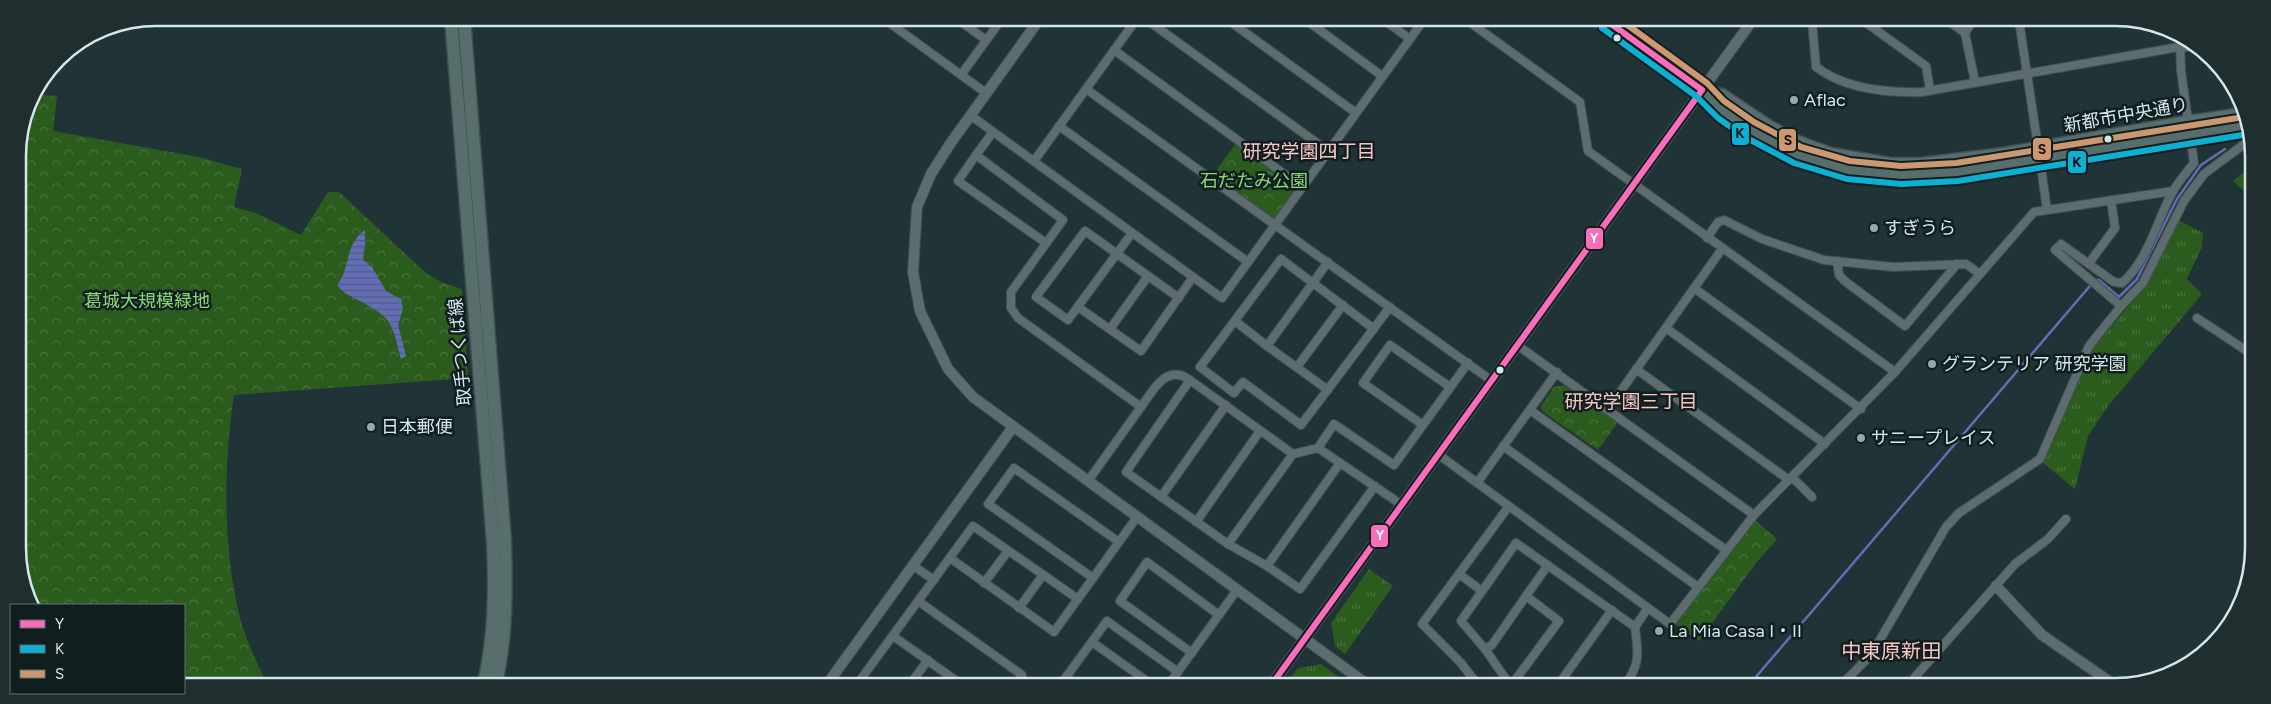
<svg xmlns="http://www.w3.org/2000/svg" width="2271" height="704" viewBox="0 0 2271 704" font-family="Figtree,'Noto Sans JP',sans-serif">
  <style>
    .grass { fill: url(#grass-tufts) }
    .park { fill: url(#park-crowns) }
    .water { fill: url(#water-rules) }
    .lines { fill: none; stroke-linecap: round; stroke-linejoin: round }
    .stream { stroke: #636db5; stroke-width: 2.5 }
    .minor-casing { stroke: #3f4f51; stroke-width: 10 }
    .tertiary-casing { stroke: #3f4f51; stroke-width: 12 }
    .primary-casing { stroke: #3f4f51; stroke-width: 15 }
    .minor { stroke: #5d6c6e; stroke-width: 8 }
    .tertiary { stroke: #5d6c6e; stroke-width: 10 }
    .primary { stroke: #576e6d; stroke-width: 12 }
    .bus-1-casing { stroke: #101e20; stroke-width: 10 }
    .bus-2-casing { stroke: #101e20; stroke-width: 10 }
    .bus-3-casing { stroke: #101e20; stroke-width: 10 }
    .bus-1 { stroke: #fb6dba; stroke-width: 6 }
    .bus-2 { stroke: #0dafd3; stroke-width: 6 }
    .bus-3 { stroke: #cd976f; stroke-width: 6 }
    .bus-dot { fill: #d4e7ea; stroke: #101e20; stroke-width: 2 }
    .poi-dot { fill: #95a8ab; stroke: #101e20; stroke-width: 2 }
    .labels { text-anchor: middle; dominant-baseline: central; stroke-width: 5; stroke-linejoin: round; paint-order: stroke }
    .poi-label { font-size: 18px; fill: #d4e7ea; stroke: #101e20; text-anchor: start }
    .street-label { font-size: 18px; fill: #d4e7ea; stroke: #101e20 }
    .park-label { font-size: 18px; fill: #8dd876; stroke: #101e20 }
    .neighbourhood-label { font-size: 19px; fill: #f9c5c3; stroke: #101e20 }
    .quarter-label { font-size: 20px; fill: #f9c5c3; stroke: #101e20 }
    .rim { fill: none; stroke: #d4e7ea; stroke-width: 2.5 }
    .line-badge { stroke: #101e20; stroke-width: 2 }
    .badge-label { font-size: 14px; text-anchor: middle; font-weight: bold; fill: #fff }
    .pale-badge-label { font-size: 14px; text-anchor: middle; font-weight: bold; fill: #111 }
  </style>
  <defs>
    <pattern id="grass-tufts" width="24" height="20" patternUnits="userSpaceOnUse" patternTransform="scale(1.25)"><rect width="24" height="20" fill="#2b5c1e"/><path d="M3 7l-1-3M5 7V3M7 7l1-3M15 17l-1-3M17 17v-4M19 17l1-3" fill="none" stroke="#49733f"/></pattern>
    <pattern id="park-crowns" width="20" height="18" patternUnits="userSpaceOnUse" patternTransform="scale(1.25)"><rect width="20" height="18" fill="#2b5c1e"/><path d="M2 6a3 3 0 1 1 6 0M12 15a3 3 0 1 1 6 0" fill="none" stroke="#49733f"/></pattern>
    <pattern id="water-rules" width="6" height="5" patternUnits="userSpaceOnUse" patternTransform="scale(1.25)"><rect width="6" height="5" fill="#636db5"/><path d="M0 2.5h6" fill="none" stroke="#535b83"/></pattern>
  </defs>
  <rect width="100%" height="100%" fill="#203336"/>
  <!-- grass -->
  <g class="grass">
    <polygon points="2178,220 2203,233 2202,247 2187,279 2202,294 2108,406 2088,436 2075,489 2042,462 2093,348 2146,285"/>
    <polygon points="1369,569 1393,586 1345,654 1335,646 1331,623"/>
    <polygon points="1321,664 1349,684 1286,684 1298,668"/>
  </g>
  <!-- park -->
  <g class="park">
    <path d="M33,94L57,96L53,131L199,157L242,169L234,207L256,213L301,235L328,192H339L426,273L441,282L462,289L468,378L234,395C224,462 223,534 236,600C241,629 254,656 266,682H184V605H35L20,574L18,148Z"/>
    <polygon points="1236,143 1296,186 1296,190 1277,219 1274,219 1213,175"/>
    <polygon points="2251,167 2251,197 2233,181"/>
    <polygon points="1565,385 1618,422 1598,450 1542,411 1541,406 1554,387"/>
    <polygon points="1755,520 1777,539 1756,563 1699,641 1675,624"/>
  </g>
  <!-- water -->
  <path class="water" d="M365,230V245L363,260L372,267L386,291L401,299L403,309L398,325L406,356L401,359C392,324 393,318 360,301C350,296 344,294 337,285C351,268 344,245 365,230Z"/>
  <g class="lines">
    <!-- stream -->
    <polyline class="stream" points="1749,685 2095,280 2099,280 2119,297 2137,279 2177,199 2201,165 2225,149"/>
    <!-- minor casing -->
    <g class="minor-casing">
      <g id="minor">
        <polyline points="884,19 986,93"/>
        <polyline points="957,19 986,40"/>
        <polyline points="1147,20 1328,151"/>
        <polyline points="1228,20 1356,113"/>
        <polyline points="1306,20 1382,76"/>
        <polyline points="1384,20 1410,39"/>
        <polyline points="1468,21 1580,102 1588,151 1895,372"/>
        <path d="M1812,21L1816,67C1845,89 1886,93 1922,92L2179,47H2191"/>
        <polyline points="1865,22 1926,66 1930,90"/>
        <polyline points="1950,22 1965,33 1975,82"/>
        <polyline points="2024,22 2020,27 2038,147"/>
        <polyline points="1965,33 1972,22"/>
        <polyline points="1114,50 1302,187"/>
        <polyline points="961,75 1001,20"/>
        <polyline points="1086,89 1492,381"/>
        <polyline points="970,115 1222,298 1423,21"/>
        <polyline points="1059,126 1248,262"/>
        <path d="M993,132L976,155L1063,220L1011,292V308L1018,318L1141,407C1152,392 1165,365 1187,378L1293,454L1318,448L1334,424L1394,465L1468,363"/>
        <polyline points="976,155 958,181 1046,243"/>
        <polyline points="2040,160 2047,210"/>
        <polyline points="1034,161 1136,20"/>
        <polyline points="1132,233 1068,320 1036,297 1085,231 1179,298"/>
        <polyline points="1707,238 1718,222 1724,220 1762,239 1824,260 1893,267 1966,264 1980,274"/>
        <polyline points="1837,261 1839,275 1846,282 1905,326 1957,264"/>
        <polyline points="1328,262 1267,346 1328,390"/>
        <polyline points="2089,263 2115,228 2111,200"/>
        <polyline points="1694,288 1861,409"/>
        <path d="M2121,306L2055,250L2061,244L2114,282L2122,283C2149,259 2156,222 2173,191C2179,181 2187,172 2194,163L2181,71L2180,41"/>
        <polyline points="1078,307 1141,351 1193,277"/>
        <polyline points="2197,318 2250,353"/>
        <polyline points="1235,321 1267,346"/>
        <polyline points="1666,328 1825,444"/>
        <polyline points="1110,329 1148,276"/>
        <polyline points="1374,329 1281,259 1200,367 1234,393 1243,382 1301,425 1390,307"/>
        <polyline points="1517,345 1754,515 1895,372 2034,212 2173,191"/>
        <polyline points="1297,367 1343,305"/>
        <polyline points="1636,369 1789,480"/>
        <polyline points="1190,380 1126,472 1228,544"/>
        <polyline points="1608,409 1722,249"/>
        <polyline points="1530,410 1726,550"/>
        <polyline points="1423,425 1363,383 1390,345 1450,387"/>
        <polyline points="1503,446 1698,587"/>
        <polyline points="1318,448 1402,505"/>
        <polyline points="1293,454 1228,544 1267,566 1300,589 1375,486"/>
        <polyline points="1439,455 1670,624 1754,515"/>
        <polyline points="1792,477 1812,497"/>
        <polyline points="1088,481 1141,407"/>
        <polyline points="1477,483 1557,372"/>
        <polyline points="1161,497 1226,405"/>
        <polyline points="1196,522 1260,431"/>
        <polyline points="950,558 1054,632 1137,517"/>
        <polyline points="912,565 934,580"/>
        <polyline points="1267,566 1340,463"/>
        <polyline points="1459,574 1482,591"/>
        <polyline points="1093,578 988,504 1014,468 1119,542"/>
        <polyline points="984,583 1008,551"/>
        <polyline points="1526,596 1548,565"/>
        <polyline points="918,601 1022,675 1016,684"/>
        <polyline points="1019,608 1043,575"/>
        <polyline points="893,636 961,684"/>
        <polyline points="1092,642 1151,684"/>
        <polyline points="1485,649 1492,645 1526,596 1559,621 1516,679 1509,684"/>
        <polyline points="1192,653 1120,601 1147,562 1219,615"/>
        <polyline points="1066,677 1076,684"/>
        <polyline points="858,683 973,526 1078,599"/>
        <polyline points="911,683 928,660"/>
        <polyline points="1061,684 1107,621 1178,672"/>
        <polyline points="1169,684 1237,590"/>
        <polyline points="1478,685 1461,663 1422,624 1509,506"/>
        <polyline points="1510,685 1485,649 1461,621 1516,543 1635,627"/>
        <polyline points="1558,685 1612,610"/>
        <path d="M1625,685C1641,663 1638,653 1635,627L1648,608"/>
        <polyline points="1840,686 1871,655 1946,527 1959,513 2040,459 2089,346 2121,306 2143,283 2184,201 2204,174 2251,139"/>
        <polyline points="1910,686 1915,677 2015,564 2048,539 2066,519"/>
      </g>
    </g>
    <!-- tertiary casing -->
    <g class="tertiary-casing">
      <g id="tertiary">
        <polyline points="1039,20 950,144 931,174 917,207 913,272 920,311 948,369 973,397 1368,685"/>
        <polyline points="1996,586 2042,635 2116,686"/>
        <polyline points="828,683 1013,427"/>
        <polyline points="1272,684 1752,21"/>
      </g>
    </g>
    <!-- primary casing -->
    <g class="primary-casing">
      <g id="primary">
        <path d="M451,18L493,542C495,590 495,635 484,683"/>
        <path d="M464,18L505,542C506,589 507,636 496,683"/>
        <path d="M1607,21L1702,90C1717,109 1729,116 1749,129C1814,172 1880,181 1957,172L2248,125"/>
        <polyline points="1702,90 1722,95 1768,126 1798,142 1831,154 1890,164 1921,164 2003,154 2187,122 2243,114"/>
      </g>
    </g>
    <!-- minor -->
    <use href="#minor" class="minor"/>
    <!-- tertiary -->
    <use href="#tertiary" class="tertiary"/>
    <!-- primary -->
    <use href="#primary" class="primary"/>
    <!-- bus-1 casing -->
    <g class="bus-1-casing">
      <g id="bus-1">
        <polyline points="1607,21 1702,90"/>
        <polyline points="1272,684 1702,90"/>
      </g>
    </g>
    <!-- bus-2 casing -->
    <g class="bus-2-casing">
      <polyline id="bus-2" points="1602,28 1696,96 1718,118 1745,137 1794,163 1847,179 1901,184 1958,181 2249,134"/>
    </g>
    <!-- bus-3 casing -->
    <g class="bus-3-casing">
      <polyline id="bus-3" points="1622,21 1707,83 1724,101 1754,122 1801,147 1850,161 1901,166 1956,163 2244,117"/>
    </g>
    <!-- bus-1 -->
    <use href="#bus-1" class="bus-1"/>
    <!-- bus-2 -->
    <use href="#bus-2" class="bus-2"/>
    <!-- bus-3 -->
    <use href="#bus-3" class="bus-3"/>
  </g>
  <!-- markers -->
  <g class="bus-dot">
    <circle cx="1617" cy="38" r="4.5"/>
    <circle cx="2108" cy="139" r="4.5"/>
    <circle cx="1500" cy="370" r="4.5"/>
  </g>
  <g class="poi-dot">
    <circle cx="1794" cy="100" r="5"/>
    <circle cx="1874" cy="228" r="5"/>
    <circle cx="1932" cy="364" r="5"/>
    <circle cx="371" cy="427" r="5"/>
    <circle cx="1861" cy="438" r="5"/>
    <circle cx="1659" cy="631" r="5"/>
  </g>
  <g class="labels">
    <!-- poi labels -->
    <g class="poi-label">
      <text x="1804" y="100">Aflac</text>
      <text x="1884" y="228">すぎうら</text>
      <text x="1942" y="364">グランテリア 研究学園</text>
      <text x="381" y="427">日本郵便</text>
      <text x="1871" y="438">サニープレイス</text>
      <text x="1669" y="631">La Mia Casa I・II</text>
    </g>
    <!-- street labels -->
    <g class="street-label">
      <text transform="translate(2126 115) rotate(-10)">新都市中央通り</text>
      <text transform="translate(460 352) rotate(-95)">取手つくば線</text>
    </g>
    <!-- park labels -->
    <g class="park-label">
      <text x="1254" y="181">石だたみ公園</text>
      <text x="147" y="301">葛城大規模緑地</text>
    </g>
    <!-- neighbourhood labels -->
    <g class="neighbourhood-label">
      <text x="1309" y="151">研究学園四丁目</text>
      <text x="1631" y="401">研究学園三丁目</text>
    </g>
    <!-- quarter labels -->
    <g class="quarter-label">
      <text x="1891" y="651">中東原新田</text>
    </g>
  </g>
  <!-- crop -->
  <path d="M0 0H2271V704H0ZM156 26H2115A130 130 0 0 1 2245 156V548A130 130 0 0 1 2115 678H156A130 130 0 0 1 26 548V156A130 130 0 0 1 156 26Z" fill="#202e30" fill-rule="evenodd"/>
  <path class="rim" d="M156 26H2115A130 130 0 0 1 2245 156V548A130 130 0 0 1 2115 678H156A130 130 0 0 1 26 548V156A130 130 0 0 1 156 26Z"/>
  <g class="line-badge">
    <rect x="1731" y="122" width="19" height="24" rx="5" fill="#0dafd3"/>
    <rect x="1778" y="128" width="19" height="24" rx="5" fill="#cd976f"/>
    <rect x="2032" y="137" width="20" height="24" rx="5" fill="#cd976f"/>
    <rect x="2067" y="150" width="20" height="24" rx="5" fill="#0dafd3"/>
    <rect x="1585" y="227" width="19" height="23" rx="5" fill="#fb6dba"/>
    <rect x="1370" y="524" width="19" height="24" rx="5" fill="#fb6dba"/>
  </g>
  <g class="badge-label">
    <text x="1594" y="243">Y</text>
    <text x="1380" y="540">Y</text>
  </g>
  <g class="pale-badge-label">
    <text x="1740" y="138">K</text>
    <text x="1788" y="145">S</text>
    <text x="2042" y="154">S</text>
    <text x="2077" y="167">K</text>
  </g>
  <!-- legend -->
  <rect x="10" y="604" width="175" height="90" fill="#101e20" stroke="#5e6e71"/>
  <rect x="20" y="620" width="25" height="8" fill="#fb6dba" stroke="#5e6e71"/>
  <text x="55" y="629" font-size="15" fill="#d4e7ea">Y</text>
  <rect x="20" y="645" width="25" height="8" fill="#0dafd3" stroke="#5e6e71"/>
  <text x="55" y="654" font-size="15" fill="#d4e7ea">K</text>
  <rect x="20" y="670" width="25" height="8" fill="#cd976f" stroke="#5e6e71"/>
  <text x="55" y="679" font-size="15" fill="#d4e7ea">S</text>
</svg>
